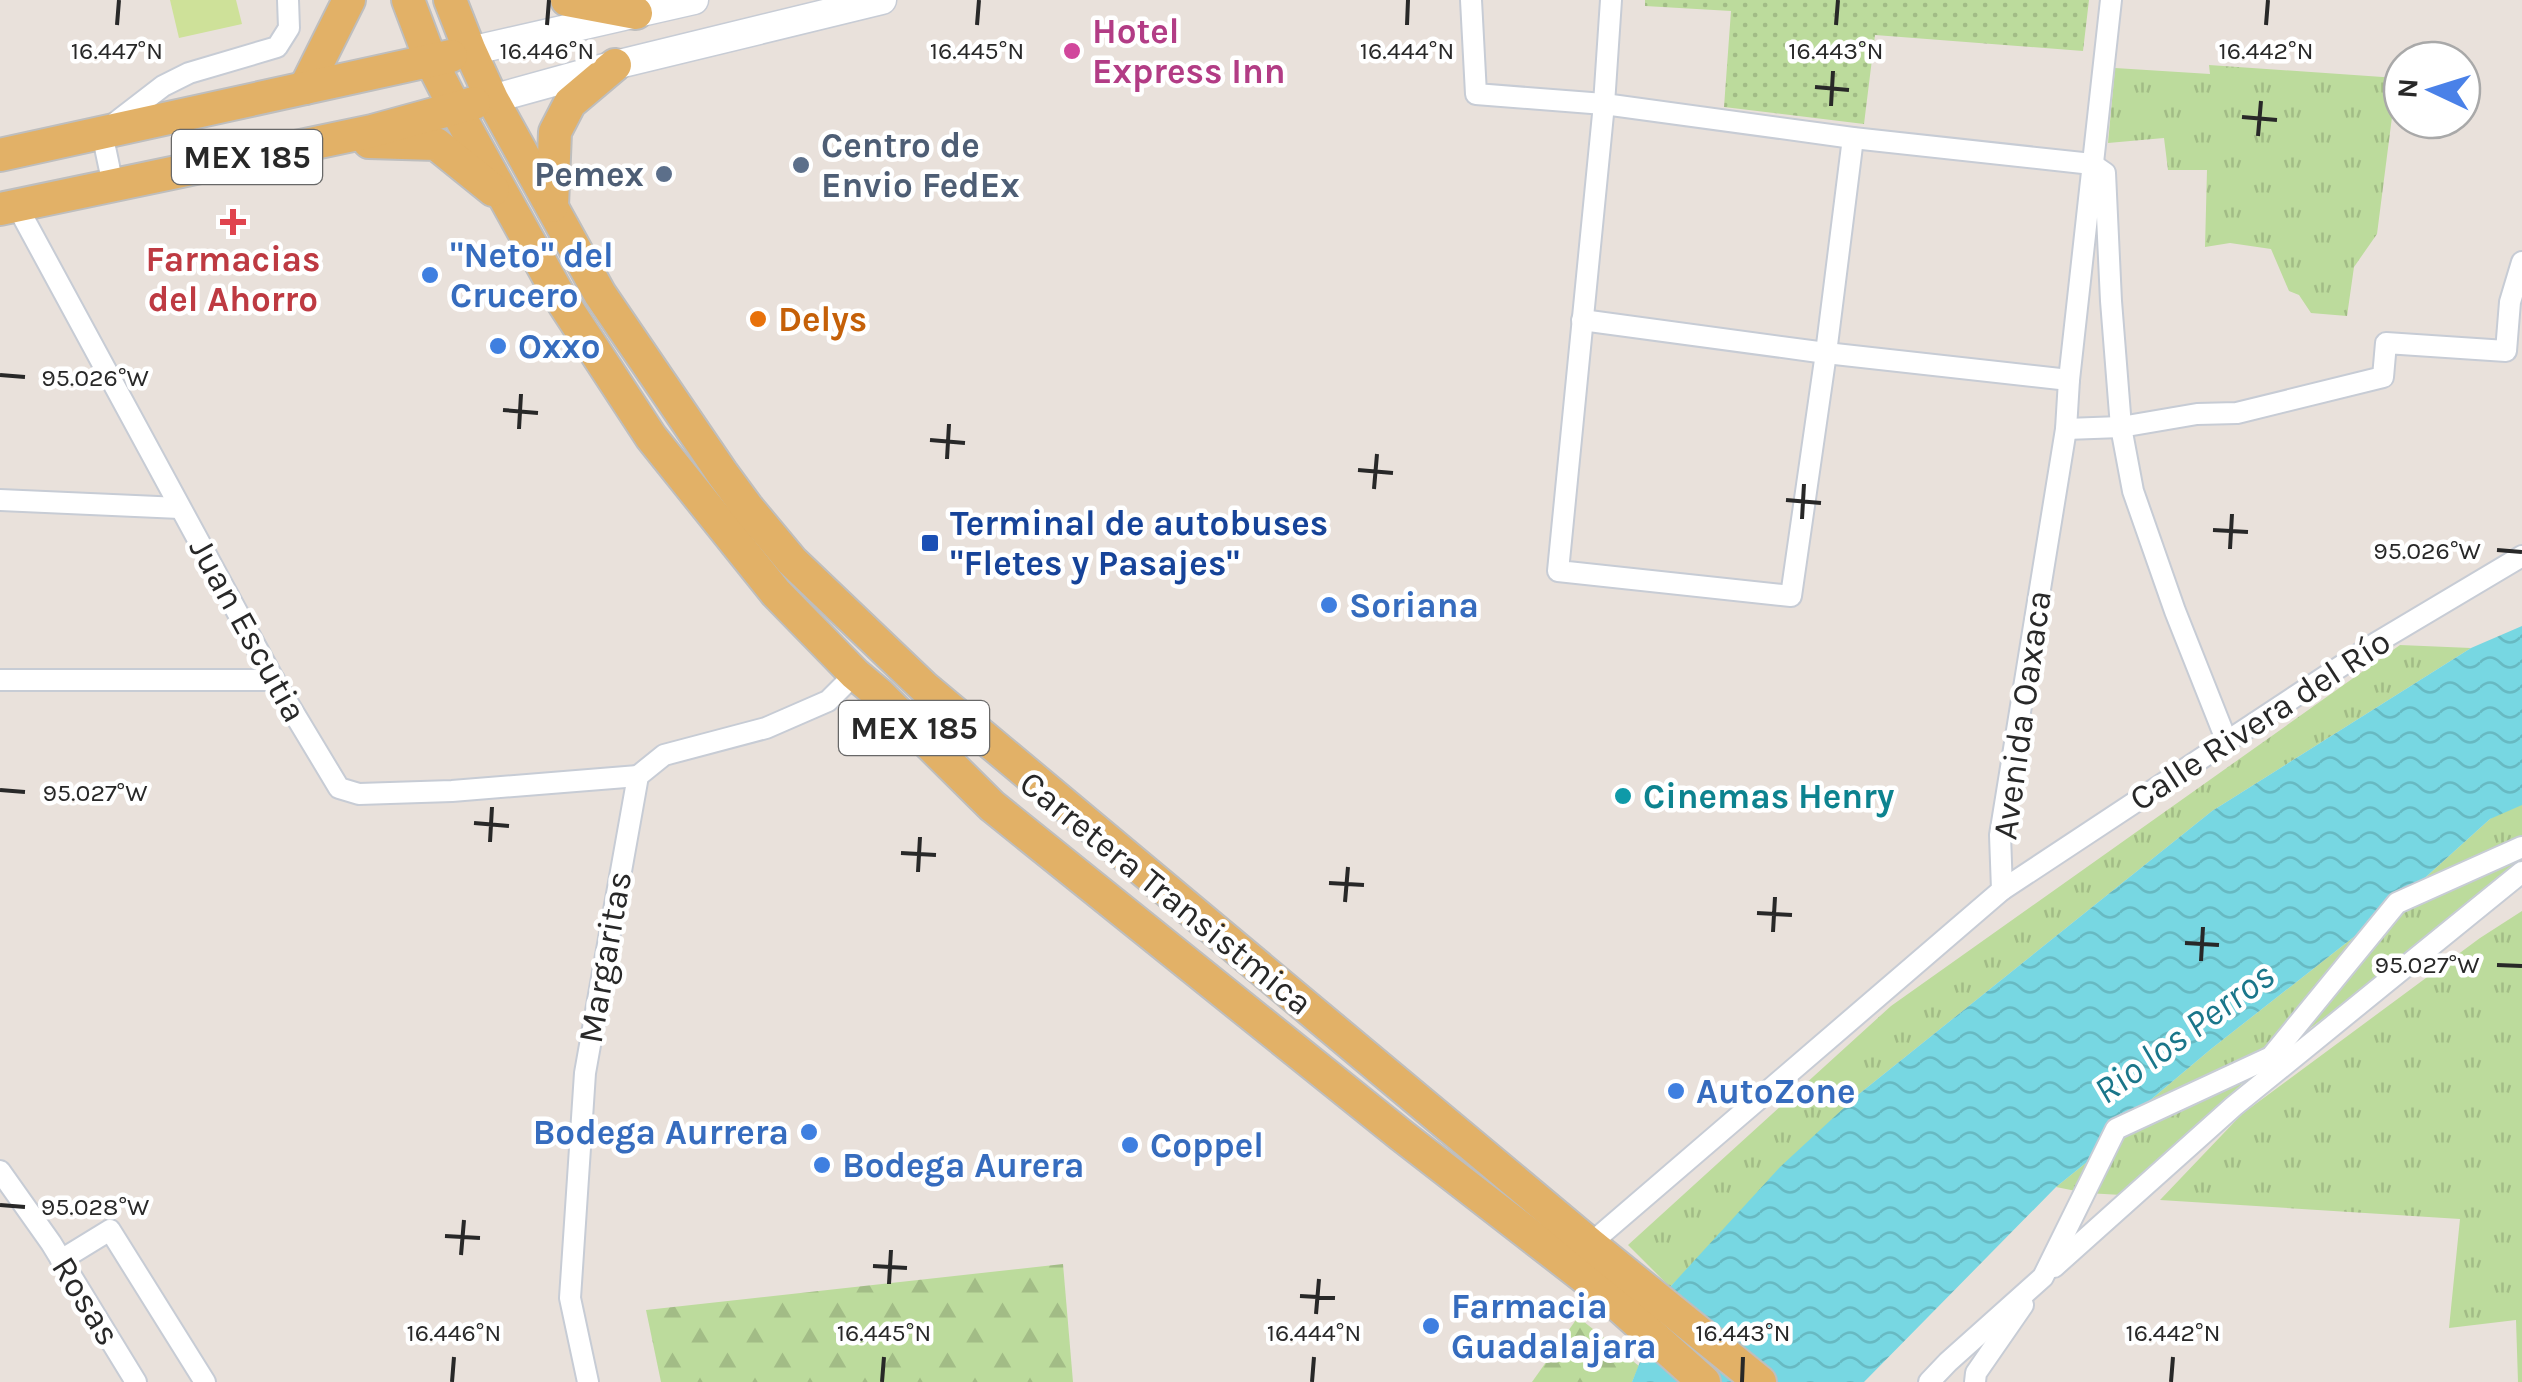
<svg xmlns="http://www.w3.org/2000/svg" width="2522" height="1382" viewBox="0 0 2522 1382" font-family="Karla,sans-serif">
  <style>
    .grass { fill: url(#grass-tufts) }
    .forest { fill: url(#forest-firs) }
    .park { fill: url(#park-dots) }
    .pitch { fill: #cee199 }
    .water { fill: url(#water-waves) }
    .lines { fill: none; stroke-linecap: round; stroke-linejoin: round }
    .street-casing { stroke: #c7ccd5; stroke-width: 24 }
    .secondary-casing { stroke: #c7ccd5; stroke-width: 31 }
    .primary-casing { stroke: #bebebe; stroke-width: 36 }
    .street { stroke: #fff; stroke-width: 20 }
    .secondary { stroke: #fff; stroke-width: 28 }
    .primary { stroke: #e2b167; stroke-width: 32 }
    .ticks { fill: none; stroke: #282828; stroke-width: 4 }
    .hotel-dot { fill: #d1479c; stroke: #fff; stroke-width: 4 }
    .service-dot { fill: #5c6f8a; stroke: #fff; stroke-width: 4 }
    .health-dot { fill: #e0444e; stroke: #fff; stroke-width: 4 }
    .shop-dot { fill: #3f7fe0; stroke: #fff; stroke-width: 4 }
    .food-dot { fill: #e8710a; stroke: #fff; stroke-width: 4 }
    .transit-dot { fill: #1a4fb4; stroke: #fff; stroke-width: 4 }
    .culture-dot { fill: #0f9aa8; stroke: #fff; stroke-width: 4 }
    .labels { text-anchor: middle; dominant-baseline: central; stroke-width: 9; stroke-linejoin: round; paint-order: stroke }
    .shield { fill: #fff; stroke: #686868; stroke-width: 2.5 }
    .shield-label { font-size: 32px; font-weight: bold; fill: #282828 }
    .hotel-label { font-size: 35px; font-weight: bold; fill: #b23c85; stroke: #fff; text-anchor: start }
    .service-label { font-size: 35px; font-weight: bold; fill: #4e5e75; stroke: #fff; text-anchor: start }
    .shop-label { font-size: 35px; font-weight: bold; fill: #366cbe; stroke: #fff; text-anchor: start }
    .health-label { font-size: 35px; font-weight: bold; fill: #be3a42; stroke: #fff }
    .food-label { font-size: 35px; font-weight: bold; fill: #c56008; stroke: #fff; text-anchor: start }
    .transit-label { font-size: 35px; font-weight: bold; fill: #164399; stroke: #fff; text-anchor: start }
    .street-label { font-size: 35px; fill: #282828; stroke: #fff }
    .culture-label { font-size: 35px; font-weight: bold; fill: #0d838f; stroke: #fff; text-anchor: start }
    .water-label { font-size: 38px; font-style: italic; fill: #1a768a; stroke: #fff }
    .ticks-label { font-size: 25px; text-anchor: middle; fill: #282828; stroke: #fff; stroke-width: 9; stroke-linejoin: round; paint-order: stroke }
  </style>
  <defs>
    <pattern id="grass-tufts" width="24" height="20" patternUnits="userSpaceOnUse" patternTransform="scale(2.5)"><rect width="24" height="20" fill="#bcdb9c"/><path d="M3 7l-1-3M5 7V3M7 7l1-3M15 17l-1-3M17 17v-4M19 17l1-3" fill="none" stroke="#a2bc86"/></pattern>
    <pattern id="forest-firs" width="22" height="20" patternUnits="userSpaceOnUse" patternTransform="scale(2.5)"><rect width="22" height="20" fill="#bcdb9c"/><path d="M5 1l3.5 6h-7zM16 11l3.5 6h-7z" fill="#a2bc86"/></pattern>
    <pattern id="park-dots" width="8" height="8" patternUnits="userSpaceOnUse" patternTransform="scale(2.5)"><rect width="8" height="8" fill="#bcdb9c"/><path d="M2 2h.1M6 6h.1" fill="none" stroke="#a2bc86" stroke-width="1.8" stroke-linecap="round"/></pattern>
    <pattern id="water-waves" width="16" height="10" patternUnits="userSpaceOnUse" patternTransform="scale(2.5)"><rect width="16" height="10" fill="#77d7e2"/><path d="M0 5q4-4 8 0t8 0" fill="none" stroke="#67b9c2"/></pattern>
  </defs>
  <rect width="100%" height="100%" fill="#e9e1db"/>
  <!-- grass -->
  <g class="grass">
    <polygon points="2209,65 2397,78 2377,234 2354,267 2347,316 2311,313 2299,295 2289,291 2271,249 2230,243 2205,247 2207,170 2168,170 2164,138 2108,143 2115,68 2210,74"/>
    <polygon points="2400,645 2471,648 2212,811 1859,1094 1670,1287 1628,1245 1891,1006"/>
    <polygon points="2522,799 2522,875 2487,898 2271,1057 2122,1195 2086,1193 2056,1187 2087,1162 2116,1129 2211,1049 2397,903 2490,819"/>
    <polygon points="2522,911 2522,1382 2518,1382 2516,1320 2449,1328 2460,1219 2160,1200 2242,1114 2480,938"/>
  </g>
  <!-- forest -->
  <g class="forest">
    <polygon points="1063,1264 1073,1382 661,1382 646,1310"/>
    <polygon points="1578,1317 1639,1366 1632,1382 1532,1382"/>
  </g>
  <!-- park -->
  <polygon class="park" points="1645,0 2089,0 2083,51 1875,35 1864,124 1724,107 1731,11 1645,6"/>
  <!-- pitch -->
  <polygon class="pitch" points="170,0 236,0 242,24 179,38"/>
  <!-- water -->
  <polygon class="water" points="2522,626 2522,805 2490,819 2397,903 2211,1049 2116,1129 2087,1162 2056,1187 1864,1382 1632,1382 1670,1287 1780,1167 1859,1094 2212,811 2471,648"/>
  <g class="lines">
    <!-- street casing -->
    <g class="street-casing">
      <g id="street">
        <polyline points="1471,0 1476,94 1604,104 1853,138 2092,164 2105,173 2111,301 2121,427 2133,491 2175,611 2227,742"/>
        <polyline points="1611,0 1604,104 1558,571 1791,596 1826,353 1853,138"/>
        <polyline points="113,185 102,133 163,86 189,73 277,47 289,28 288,0"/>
        <polyline points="17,206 274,680 339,788 359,794 452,791 638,776"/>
        <polyline points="1582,320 1826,353 2069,380"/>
        <polyline points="2066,429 2121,427 2197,414 2237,413 2383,377 2386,343 2506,351 2510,302 2522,262"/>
        <polyline points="0,500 180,508"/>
        <polyline points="0,680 274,680"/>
        <polyline points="2002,890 2376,643 2522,556"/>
        <polyline points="0,1171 51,1243 136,1382"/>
        <polyline points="1590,1244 2002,890 2000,835 2066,429 2069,380 2111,0"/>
        <polyline points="61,1260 110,1230 205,1382"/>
        <polyline points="2054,1267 2234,1106 2522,872"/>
        <polyline points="588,1382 570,1298 585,1073 638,776 664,755 766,728 828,701 855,674"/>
        <polyline points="1929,1382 1948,1362 2043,1277 2116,1129 2271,1057 2397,903 2522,847"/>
        <polyline points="1975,1382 1976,1373 2023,1305"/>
      </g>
    </g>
    <!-- secondary casing -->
    <g class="secondary-casing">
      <g id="secondary">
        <polyline points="470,51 694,0"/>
        <polyline points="492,99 615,65 882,0"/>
      </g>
    </g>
    <!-- primary casing -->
    <g class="primary-casing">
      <g id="primary">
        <polyline points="408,0 431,61 455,108 562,301 651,437 776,593 855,674 880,695 992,806 1401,1135 1606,1294 1704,1382"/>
        <polyline points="450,0 470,51 492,99 600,294 722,473 747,507 792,561 924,687 1590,1244 1760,1382"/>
        <polyline points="567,0 636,13"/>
        <polyline points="305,88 349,0"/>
        <polyline points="369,142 436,144 493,190"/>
        <polyline points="0,155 451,56"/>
        <polyline points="552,206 555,132 570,103 615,65"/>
        <polyline points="0,209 372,131 474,103"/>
      </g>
    </g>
    <!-- street -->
    <use href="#street" class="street"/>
    <!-- secondary -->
    <use href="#secondary" class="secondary"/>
    <!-- primary -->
    <use href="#primary" class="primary"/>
  </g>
  <!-- ticks -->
  <path class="ticks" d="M117,25L119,0M547,25L549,0M977,25L979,0M1407,25L1408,0M1836,25L1838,0M2266,25L2268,0M1815,87L1849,90M1831,106L1833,71M2242,117L2277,120M2258,136L2261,101M0,375L25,377M503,410L538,413M519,429L521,394M930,440L965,443M947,459L949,424M1358,470L1393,473M1374,489L1377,454M1786,500L1821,503M1802,519L1804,484M2213,530L2248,532M2230,549L2232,514M2497,550L2522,552M0,790L25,792M474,823L509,826M490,842L492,807M901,853L936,855M918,872L920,837M1329,883L1364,885M1345,902L1348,867M1757,913L1792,915M1773,932L1775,897M2185,943L2219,945M2201,961L2203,927M2497,965L2522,966M0,1205L25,1207M445,1236L480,1238M461,1255L464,1220M873,1266L907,1268M889,1284L891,1250M1300,1296L1335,1298M1316,1314L1319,1279M452,1382L454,1357M882,1382L884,1357M1312,1382L1314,1357M1742,1382L1743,1357M2171,1382L2173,1357"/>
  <!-- markers -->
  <circle class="hotel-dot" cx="1072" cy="51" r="10"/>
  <g class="service-dot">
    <circle cx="801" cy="165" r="10"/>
    <circle cx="664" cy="174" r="10"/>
  </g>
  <path class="health-dot" d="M228 207h10v10h10v10h-10v10h-10v-10h-10v-10h10z"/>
  <g class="shop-dot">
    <circle cx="430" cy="275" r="10"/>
    <circle cx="498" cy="346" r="10"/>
    <circle cx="1329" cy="605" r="10"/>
    <circle cx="1676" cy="1091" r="10"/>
    <circle cx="809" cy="1132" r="10"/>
    <circle cx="1130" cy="1145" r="10"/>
    <circle cx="822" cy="1165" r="10"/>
    <circle cx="1431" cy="1326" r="10"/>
  </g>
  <circle class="food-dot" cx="758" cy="319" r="10"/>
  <rect class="transit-dot" x="920" y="533" width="20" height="20" rx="5"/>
  <circle class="culture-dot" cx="1623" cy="796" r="10"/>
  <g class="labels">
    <!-- shield labels -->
    <g class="shield">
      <rect x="172" y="130" width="150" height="54" rx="8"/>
      <rect x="839" y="701" width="150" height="54" rx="8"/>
    </g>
    <g class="shield-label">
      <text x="247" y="157">MEX 185</text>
      <text x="914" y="728">MEX 185</text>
    </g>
    <!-- hotel labels -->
    <g class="hotel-label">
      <text x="1092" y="31">Hotel<tspan x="1092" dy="40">Express Inn</tspan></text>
    </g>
    <!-- service labels -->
    <g class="service-label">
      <text x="821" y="145">Centro de<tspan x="821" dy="40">Envio FedEx</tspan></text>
      <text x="644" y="174" text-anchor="end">Pemex</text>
    </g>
    <!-- shop labels -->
    <g class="shop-label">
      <text x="450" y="255">"Neto" del<tspan x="450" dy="40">Crucero</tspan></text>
      <text x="518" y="346">Oxxo</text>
      <text x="1349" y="605">Soriana</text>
      <text x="1696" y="1091">AutoZone</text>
      <text x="789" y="1132" text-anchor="end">Bodega Aurrera</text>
      <text x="1150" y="1145">Coppel</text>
      <text x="842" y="1165">Bodega Aurera</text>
      <text x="1451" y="1306">Farmacia<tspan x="1451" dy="40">Guadalajara</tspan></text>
    </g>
    <!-- health labels -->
    <g class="health-label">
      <text x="233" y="259">Farmacias<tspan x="233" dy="40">del Ahorro</tspan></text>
    </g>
    <!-- food labels -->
    <g class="food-label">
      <text x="778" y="319">Delys</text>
    </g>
    <!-- transit labels -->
    <g class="transit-label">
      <text x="950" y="523">Terminal de autobuses<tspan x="950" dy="40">"Fletes y Pasajes"</tspan></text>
    </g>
    <!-- street labels -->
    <g class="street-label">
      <text transform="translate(248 630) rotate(61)">Juan Escutia</text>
      <text transform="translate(2022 715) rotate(-82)">Avenida Oaxaca</text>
      <text transform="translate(2260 720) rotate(-33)">Calle Rivera del Río</text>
      <text transform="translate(1166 893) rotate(39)">Carretera Transistmica</text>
      <text transform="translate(605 957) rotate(-80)">Margaritas</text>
      <text transform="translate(86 1301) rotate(58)">Rosas</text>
    </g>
    <!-- culture labels -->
    <g class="culture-label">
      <text x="1643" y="796">Cinemas Henry</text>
    </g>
    <!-- water labels -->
    <g class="water-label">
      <text transform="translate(2184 1033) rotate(-36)">Rio los Perros</text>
    </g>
  </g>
  <g class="ticks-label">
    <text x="117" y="59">16.447°N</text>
    <text x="547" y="59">16.446°N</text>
    <text x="977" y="59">16.445°N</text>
    <text x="1407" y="59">16.444°N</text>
    <text x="1836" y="59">16.443°N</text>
    <text x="2266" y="59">16.442°N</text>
    <text x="95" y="386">95.026°W</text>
    <text x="2427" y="559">95.026°W</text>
    <text x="95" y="801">95.027°W</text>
    <text x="2427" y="973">95.027°W</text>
    <text x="95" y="1215">95.028°W</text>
    <text x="454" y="1341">16.446°N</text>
    <text x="884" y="1341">16.445°N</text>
    <text x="1314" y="1341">16.444°N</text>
    <text x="1743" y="1341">16.443°N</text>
    <text x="2173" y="1341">16.442°N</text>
  </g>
  <!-- north arrow -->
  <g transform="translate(2432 90) rotate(274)"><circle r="48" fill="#ffffff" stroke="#a9a9a9" stroke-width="2.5"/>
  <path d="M0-8L18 38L0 25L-18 38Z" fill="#4a81e8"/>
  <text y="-15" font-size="28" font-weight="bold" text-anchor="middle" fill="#282828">N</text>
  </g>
</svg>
